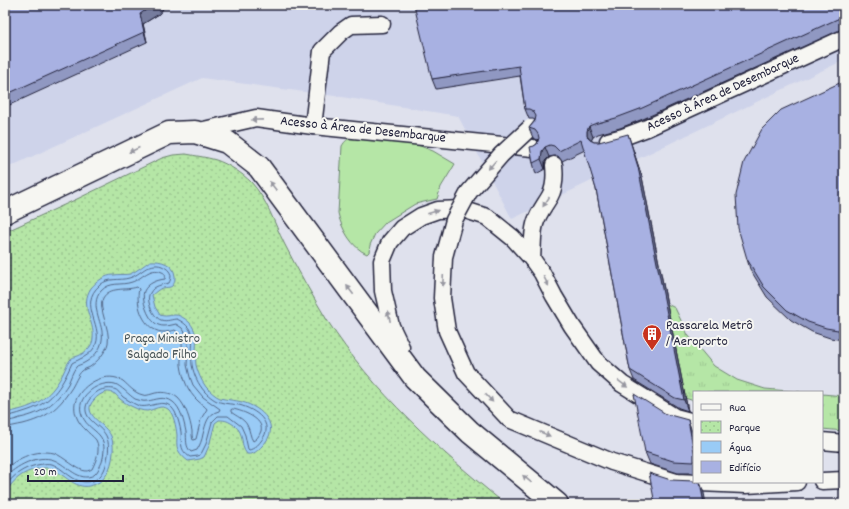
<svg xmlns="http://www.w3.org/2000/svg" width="849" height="509" viewBox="0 0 849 509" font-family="Dekko,sans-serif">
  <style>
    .built { fill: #ced3ea }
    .grass { fill: url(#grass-tufts); stroke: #6c8470 }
    .park { fill: url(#park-dots); stroke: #6c8470 }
    .garden { fill: #b5e6a6; stroke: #6c8470 }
    .water { fill: #99cbf6; stroke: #6987ab }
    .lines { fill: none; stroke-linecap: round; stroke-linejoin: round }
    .shore { stroke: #526686; stroke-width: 1 }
    .lane-casing { stroke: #22223b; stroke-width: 19 }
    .secondary-casing { stroke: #22223b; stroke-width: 25 }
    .lane { stroke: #f6f6f2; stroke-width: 16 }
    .secondary { stroke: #f6f6f2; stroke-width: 22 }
    .lane-bridge-casing { stroke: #22223b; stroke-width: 19; stroke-linecap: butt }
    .lane-bridge { stroke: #f6f6f2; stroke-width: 16 }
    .wall { fill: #9098c2; stroke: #22223b }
    .shaded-wall { fill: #767c9e; stroke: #22223b }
    .building { fill: #a8b1e2; stroke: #22223b }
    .oneway { fill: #9797a0 }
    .labels { text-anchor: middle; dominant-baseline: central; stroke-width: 4; stroke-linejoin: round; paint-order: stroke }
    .street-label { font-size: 14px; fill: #22223b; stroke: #f6f6f2 }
    .poi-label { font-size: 14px; fill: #22223b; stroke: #f6f6f2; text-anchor: start }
    .park-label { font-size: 14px; fill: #475356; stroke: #f6f6f2 }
  </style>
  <defs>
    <pattern id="grass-tufts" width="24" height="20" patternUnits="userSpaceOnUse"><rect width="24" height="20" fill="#b5e6a6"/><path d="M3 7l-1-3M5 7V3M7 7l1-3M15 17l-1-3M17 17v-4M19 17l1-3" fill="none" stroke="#9bc590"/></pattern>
    <pattern id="park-dots" width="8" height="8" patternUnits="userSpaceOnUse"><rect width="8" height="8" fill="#b5e6a6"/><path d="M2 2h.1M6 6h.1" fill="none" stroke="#9bc590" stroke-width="1.8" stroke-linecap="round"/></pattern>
  </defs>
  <rect width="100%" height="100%" fill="#dfe1ed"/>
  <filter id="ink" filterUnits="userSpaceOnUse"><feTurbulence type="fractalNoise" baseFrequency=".025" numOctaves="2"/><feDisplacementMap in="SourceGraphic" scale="8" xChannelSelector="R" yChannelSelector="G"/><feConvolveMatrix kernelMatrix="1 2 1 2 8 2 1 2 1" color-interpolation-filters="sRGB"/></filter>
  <g filter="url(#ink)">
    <!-- built -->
    <polygon class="built" points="5,5 844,5 844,60 512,219 458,116 342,97 202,78 5,169"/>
    <!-- grass -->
    <g class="grass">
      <polygon points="667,304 675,308 688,335 714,366 737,380 765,389 800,392 694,392 694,401 685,398"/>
      <polygon points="822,394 844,396 844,431 822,429"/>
    </g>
    <!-- park -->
    <path class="park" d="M186,154C196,156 206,157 216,160C228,164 242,173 251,182C267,199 274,223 284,243C297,269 312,295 327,320C373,392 439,450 505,504H5V232L77,199L162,158L173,155Z"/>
    <!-- garden -->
    <path class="garden" d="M352,138L392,141L415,144L433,151L455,164L441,187L437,199L415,204L386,222L375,234L370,245L369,252L367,254C352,248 341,228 338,213L342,146C345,141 347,139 352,138Z"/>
    <!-- water -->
    <path class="water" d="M150,261C161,260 174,264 175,276C175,280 175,283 172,286C170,288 166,287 163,288C158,289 156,292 152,295L155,307L160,315C168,318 173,313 180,316C184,318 187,320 190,323C201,337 194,349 196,365C198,373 201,380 206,387C210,391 215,396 220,398C227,400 235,400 242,402C261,407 283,426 262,446C258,450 254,455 247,454C239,445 246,434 234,425C228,421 226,420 219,420L215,423L209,446L204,457L200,459L188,461C184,458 181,455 178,450C176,445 177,440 177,435C176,427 174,414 168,409C161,404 154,410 147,411C142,411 137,409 133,407C128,405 124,402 120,399C118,397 116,394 113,393C111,392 109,392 107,392C102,393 97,396 94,400C80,414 106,424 111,436C116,448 112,470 103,479C99,483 94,485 89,486C75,489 64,474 52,469C47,467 42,468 37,469C22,472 12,481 5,494V413C31,408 46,402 60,379C64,373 66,365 70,360C72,357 75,357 78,356C85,353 93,346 93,338C95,321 79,306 91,288C97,281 105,275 114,275C119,274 125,275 130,274C137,271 144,265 150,261Z"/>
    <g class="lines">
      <!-- shore -->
      <g class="shore">
        <path d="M233,409C243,411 264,419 261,431C259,436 257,439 253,441C250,437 250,430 247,425C244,419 236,416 231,412V410Z"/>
        <path d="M5,416C11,416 17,414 23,412C51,404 61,388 72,363C75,361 77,361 80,359C85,357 91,353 94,348C107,328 76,305 100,285C109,277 119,281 129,278C141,275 148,261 162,266C164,267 168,269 169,271C172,275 171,279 169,283C162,285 154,285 150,293C145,300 154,318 161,320C167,322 172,319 177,319C200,330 190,345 192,365C194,375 198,384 205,392C209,396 215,401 220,402C226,404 233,404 239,405C255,409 276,423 261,441C258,445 254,449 249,450L248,449L245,435L241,426L228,416H218L212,422L206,444L201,454L198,456L190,457C179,450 182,443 181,432C180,426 178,418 175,412C165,395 153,409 139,406C134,404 128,400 123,397C120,394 118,390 114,389C108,388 101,389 97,392C92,396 87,401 86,407C84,421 103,426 107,438C110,447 108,456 106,465C104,472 100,478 93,481C74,486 67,470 52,464C48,463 42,464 37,465C23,468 14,475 5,486"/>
        <path d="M5,421C10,421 15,420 20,418C43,413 55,404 68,384C70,379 73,371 76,367C77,365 81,365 84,363C92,359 101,350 102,340C105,324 88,306 101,291C110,281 121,286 132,282C142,279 150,266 162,272C165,273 166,275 165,279C157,280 148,283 144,291C141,299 148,318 155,323C157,325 161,326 164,326C168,326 172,325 176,324L182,328L187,335L188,344L187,365L190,377L193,385L203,397L220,409L219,411C207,414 206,424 203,434C202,440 200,445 197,450L191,452C185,446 187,440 186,432C184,422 181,408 173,402C164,395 156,400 147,401C143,402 139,400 135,399C129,395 121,386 115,384C100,380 77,395 81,412C87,435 111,428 102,462C100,466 98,472 94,475C79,483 67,465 54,460C38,454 15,466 5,478"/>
        <path d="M5,427C11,427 17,425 23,424C46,418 58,409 71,389C74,385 78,374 82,371C84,369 88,368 90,367C98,361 106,352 108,343C111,330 97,307 103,298C110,286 125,291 137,287L139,289C135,305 144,330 162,332C167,332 171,331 175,330C187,339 180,353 181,365C183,379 188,392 198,401C201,404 205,406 207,409L201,419L196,439L193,440C192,437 192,435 192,431C190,420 186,406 178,398C171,392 160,391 152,394C148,395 146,396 143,395C134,393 129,386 123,381C108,371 86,382 78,396C71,407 76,421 85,429C88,433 93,436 96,440C101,449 96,461 92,469C90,470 88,471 86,471C78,471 63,456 54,453C36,449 18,458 5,469"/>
      </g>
      <!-- lane casing -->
      <g class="lane-casing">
        <g id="lane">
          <polyline points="313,126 322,51 341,32 351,25 382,24"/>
          <polyline points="195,132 256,118 313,126 533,148"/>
          <polyline points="608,141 623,137 647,128 844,38"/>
          <path d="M532,259C533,247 532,235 535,224C538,213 545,205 550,196C555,187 555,175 554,165"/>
          <polyline points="401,347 391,326 383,291 382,261 390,242 402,228 421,216 438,210 462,209 487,217 513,238 532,259 542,273 554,296 572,326 598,363 622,384 675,417 694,422"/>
          <polyline points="509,419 612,462 676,482 746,485 797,482"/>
          <polyline points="822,441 844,443"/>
          <polyline points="822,481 844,480"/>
        </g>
      </g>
      <!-- secondary casing -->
      <g class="secondary-casing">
        <polyline id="secondary" points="5,212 169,133 195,132 227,142 259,167 415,378 470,432 557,504"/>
      </g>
      <!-- lane -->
      <use href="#lane" class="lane"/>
      <!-- secondary -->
      <use href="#secondary" class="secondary"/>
      <!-- lane-bridge casing -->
      <g class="lane-bridge-casing">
        <polyline id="lane-bridge" points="509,419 466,373 447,331 442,298 444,257 454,220 469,192 501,155 530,128"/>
      </g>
      <!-- lane-bridge -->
      <use href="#lane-bridge" class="lane-bridge"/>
    </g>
    <!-- wall -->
    <g class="wall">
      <polygon points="5,5 166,5 159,14 143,24 147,42 5,107"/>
      <polygon points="844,5 844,28 643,119 620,128 598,134 593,137 591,140 594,142 631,144 642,177 688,411 679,408 634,380 630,370 596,189 585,150 562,161 558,156 554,156 549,157 545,161 545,169 536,174 533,163 534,146 537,144 538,140 533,138 529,128 535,120 533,119 529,119 525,109 520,76 436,89 432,79"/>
      <polygon points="844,81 844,340 830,338 812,332 791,320 767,297 750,269 747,259"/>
      <polygon points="692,431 694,442 694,473 678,473 650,464 645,452"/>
    </g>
    <!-- shaded-wall -->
    <g class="shaded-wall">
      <polygon points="153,5 166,5 159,14 143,24 147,42 144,32 140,14"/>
      <polygon points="589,126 593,137 591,141 587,136 587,131"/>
      <polygon points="628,134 642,177 688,411 684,400"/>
      <polygon points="545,147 549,157 545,161 545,169 541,159 542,151"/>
      <polygon points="688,420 692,431 694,442 694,452"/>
      <polygon points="700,482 704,493 706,504 704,504"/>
    </g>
    <!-- building -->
    <g class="building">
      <polygon points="5,5 153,5 140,14 144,32 5,95"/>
      <polygon points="414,5 844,5 844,16 640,109 616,118 594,124 589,126 587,131 587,136 590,140 594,142 599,142 628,134 638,167 684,400 675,398 630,370 596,189 581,140 559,151 554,146 550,145 545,147 542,151 541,159 533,163 530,147 534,146 537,144 539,138 538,134 535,130 529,128 535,121 536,116 533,111 529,109 525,109 519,66 432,79"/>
      <polygon points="844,81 844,331 826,328 808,322 787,310 764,287 747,259 738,228 736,195 744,162 762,129 781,110"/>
      <polygon points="634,394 666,414 688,420 694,452 694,462 673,461 645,452"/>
      <polygon points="649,473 671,480 694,481 694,482 700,482 704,504 655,504"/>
    </g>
    <!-- one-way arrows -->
    <defs><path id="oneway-solid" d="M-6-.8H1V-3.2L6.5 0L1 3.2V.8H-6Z"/></defs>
    <g class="oneway">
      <use href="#oneway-solid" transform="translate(257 120) rotate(179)"/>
      <use href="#oneway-solid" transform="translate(134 150) rotate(155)"/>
      <use href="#oneway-solid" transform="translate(492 165) rotate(131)"/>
      <use href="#oneway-solid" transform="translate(273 186) rotate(-127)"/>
      <use href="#oneway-solid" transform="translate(546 202) rotate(124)"/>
      <use href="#oneway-solid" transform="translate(433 212) rotate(-17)"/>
      <use href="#oneway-solid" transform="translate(443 281) rotate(93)"/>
      <use href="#oneway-solid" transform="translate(546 281) rotate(62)"/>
      <use href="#oneway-solid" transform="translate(350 290) rotate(-127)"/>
      <use href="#oneway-solid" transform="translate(389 316) rotate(-102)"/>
      <use href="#oneway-solid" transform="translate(623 384) rotate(36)"/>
      <use href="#oneway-solid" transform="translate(489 398) rotate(47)"/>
      <use href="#oneway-solid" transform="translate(545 434) rotate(22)"/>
      <use href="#oneway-solid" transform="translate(527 479) rotate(-140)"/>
    </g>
  </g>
  <!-- icons -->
  <defs>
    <g id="building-pin" transform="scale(1)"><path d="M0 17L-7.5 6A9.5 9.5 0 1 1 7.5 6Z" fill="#c8321e" stroke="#f6f6f2"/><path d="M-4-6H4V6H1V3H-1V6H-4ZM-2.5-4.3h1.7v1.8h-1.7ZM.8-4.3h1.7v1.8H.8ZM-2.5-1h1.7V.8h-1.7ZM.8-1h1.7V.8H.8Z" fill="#fff"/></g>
  </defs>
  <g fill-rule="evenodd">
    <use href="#building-pin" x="652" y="334"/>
  </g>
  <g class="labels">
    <!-- street labels -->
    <g class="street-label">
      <text transform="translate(723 93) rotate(-25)">Acesso à Área de Desembarque</text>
      <text transform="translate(363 130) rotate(6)">Acesso à Área de Desembarque</text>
    </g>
    <!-- poi labels -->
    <g class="poi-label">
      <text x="666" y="326">Passarela Metrô<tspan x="666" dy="16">/ Aeroporto</tspan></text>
    </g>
    <!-- park labels -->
    <g class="park-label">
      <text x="162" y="339">Praça Ministro<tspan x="162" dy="16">Salgado Filho</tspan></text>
    </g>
  </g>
  <!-- margin -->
  <rect width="849" height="509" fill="none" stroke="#f6f6f2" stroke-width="20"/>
  <rect x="10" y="10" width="829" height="489" fill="none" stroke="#22223b" stroke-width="1.5" filter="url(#ink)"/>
  <!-- legend -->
  <rect x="693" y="391" width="130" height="92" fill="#f6f6f2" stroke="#a1a1a9"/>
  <rect x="701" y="404" width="20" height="6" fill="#f6f6f2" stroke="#a1a1a9"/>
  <text x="729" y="411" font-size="12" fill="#22223b">Rua</text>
  <rect x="701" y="421" width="20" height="12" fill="url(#park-dots)" stroke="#a1a1a9"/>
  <text x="729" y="431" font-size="12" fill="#22223b">Parque</text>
  <rect x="701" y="441" width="20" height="12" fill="#99cbf6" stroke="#a1a1a9"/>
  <text x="729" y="451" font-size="12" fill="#22223b">Água</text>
  <rect x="701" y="461" width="20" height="12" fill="#a8b1e2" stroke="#a1a1a9"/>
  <text x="729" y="471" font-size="12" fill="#22223b">Edifício</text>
  <!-- scale -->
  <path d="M28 475v6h95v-6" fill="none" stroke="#22223b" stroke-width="2"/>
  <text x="34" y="475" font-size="12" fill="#22223b" stroke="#f6f6f2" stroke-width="3" paint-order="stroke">20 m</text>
</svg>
